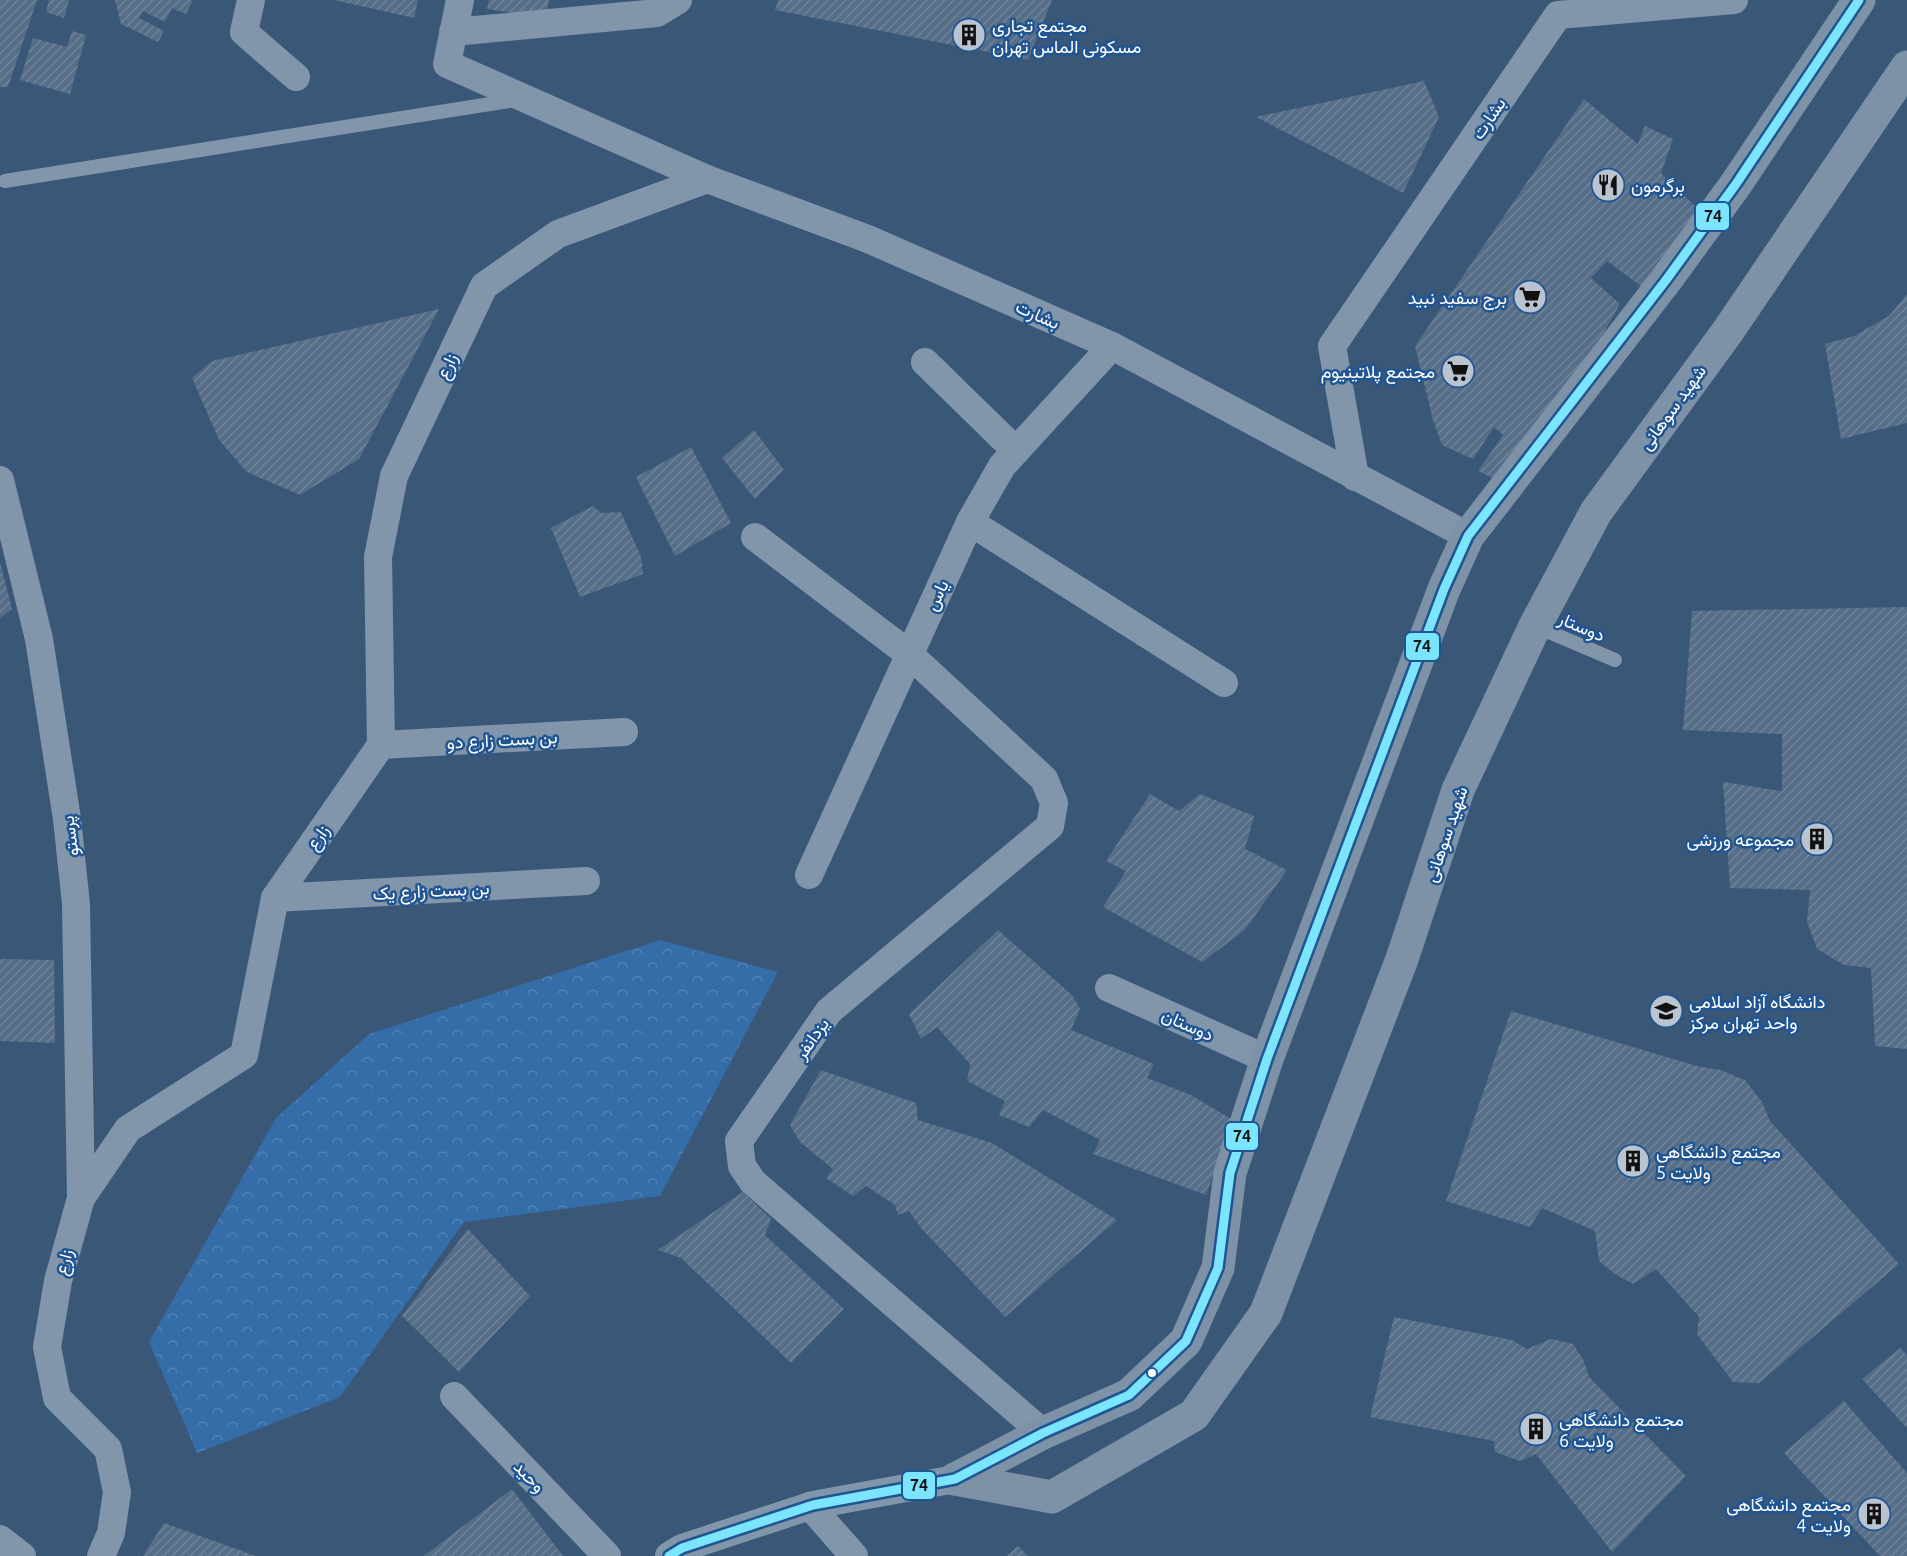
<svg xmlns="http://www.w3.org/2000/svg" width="1907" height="1556" viewBox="0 0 1907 1556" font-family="Ubuntu,Vazirmatn,sans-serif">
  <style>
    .forest { fill: url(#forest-crowns) }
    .building { fill: url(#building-hatch) }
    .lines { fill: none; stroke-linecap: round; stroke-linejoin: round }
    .service { stroke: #8296ab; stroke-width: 14 }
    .minor { stroke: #8296ab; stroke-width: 28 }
    .secondary { stroke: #7e92a7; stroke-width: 33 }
    .bus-1-casing { stroke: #205592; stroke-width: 14 }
    .bus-1 { stroke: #7ae5fd; stroke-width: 9 }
    .bus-dot { fill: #fff; stroke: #205592; stroke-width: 2 }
    .labels { text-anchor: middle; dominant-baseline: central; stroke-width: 5; stroke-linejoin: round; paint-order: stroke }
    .poi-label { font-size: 18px; fill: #fff; stroke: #205592; text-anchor: start }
    .street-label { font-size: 18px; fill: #fff; stroke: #205592 }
    .line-badge { stroke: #205592; stroke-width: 2 }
    .pale-badge-label { font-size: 16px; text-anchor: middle; font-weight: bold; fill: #111 }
  </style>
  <defs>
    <pattern id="forest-crowns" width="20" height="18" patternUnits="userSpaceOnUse" patternTransform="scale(1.5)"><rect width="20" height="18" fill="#356da8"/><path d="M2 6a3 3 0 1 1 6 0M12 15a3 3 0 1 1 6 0" fill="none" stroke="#5383b5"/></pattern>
    <pattern id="building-hatch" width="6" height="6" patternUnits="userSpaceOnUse" patternTransform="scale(1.5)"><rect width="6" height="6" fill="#566e88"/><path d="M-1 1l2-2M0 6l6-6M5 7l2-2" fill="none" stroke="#6f849a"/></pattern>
  </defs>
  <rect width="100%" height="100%" fill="#3a5778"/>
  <!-- forest -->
  <polygon class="forest" points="660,940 778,972 660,1196 464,1222 340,1397 197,1453 149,1342 276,1118 369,1034"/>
  <!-- building -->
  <g class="building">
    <polygon points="0,0 37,0 8,87 0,87"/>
    <polygon points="49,0 69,0 64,18 46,12"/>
    <polygon points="115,0 193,0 186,14 172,8 165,22 143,11 139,18 164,31 158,42 121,24"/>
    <polygon points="334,0 418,0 414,18"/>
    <polygon points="489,0 549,0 546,18 487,9"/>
    <polygon points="778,0 1052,0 1028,60 775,10"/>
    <polygon points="72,31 86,35 70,94 20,80 33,38 67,47"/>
    <polygon points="1424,81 1439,117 1403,193 1256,117"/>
    <polygon points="1584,99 1638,144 1645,126 1673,139 1661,173 1701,212 1645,289 1607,261 1591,278 1620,304 1515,489 1478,471 1503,435 1494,427 1473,459 1442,445 1433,420 1415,346"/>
    <polygon points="1907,294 1907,423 1841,439 1825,344 1854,336 1889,316"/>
    <polygon points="439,309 359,459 300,495 247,472 219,440 192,378 212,361"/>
    <polygon points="754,430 784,470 755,499 722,458"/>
    <polygon points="691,447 731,523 675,556 636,477"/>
    <polygon points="593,506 601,513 621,512 641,557 643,574 580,597 551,528"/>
    <polygon points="0,562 12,609 0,618"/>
    <polygon points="1907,607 1907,1049 1875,1046 1871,968 1844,965 1817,949 1807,922 1810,890 1730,888 1723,782 1782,791 1782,734 1683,730 1692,611"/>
    <polygon points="1150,794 1179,811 1200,794 1254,816 1245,849 1287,870 1245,930 1202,962 1103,907 1126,871 1106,861"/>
    <polygon points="998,930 1072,995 1080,1009 1071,1030 1154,1064 1147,1078 1191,1095 1233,1120 1206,1195 1093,1154 1100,1140 1043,1110 1029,1127 999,1115 1005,1101 967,1081 970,1064 937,1027 921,1039 909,1014"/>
    <polygon points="0,959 54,960 55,1043 0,1041"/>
    <polygon points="1511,1011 1697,1066 1720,1070 1745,1080 1762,1102 1770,1121 1899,1264 1759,1383 1733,1382 1697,1334 1699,1317 1656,1269 1633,1284 1615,1274 1599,1261 1595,1231 1542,1208 1530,1227 1446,1201"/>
    <polygon points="821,1070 916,1103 918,1120 992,1143 1117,1220 1005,1317 921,1228 909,1211 898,1215 895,1205 866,1186 853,1196 826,1178 833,1169 800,1142 790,1125"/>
    <polygon points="743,1192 771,1219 765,1235 844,1309 791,1363 681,1258 658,1250"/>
    <polygon points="468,1229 530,1296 459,1372 402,1316"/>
    <polygon points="1394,1317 1512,1340 1527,1349 1551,1339 1573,1344 1583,1359 1589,1377 1686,1476 1612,1552 1536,1454 1520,1461 1495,1452 1494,1441 1370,1417"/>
    <polygon points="1900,1348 1907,1355 1907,1428 1862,1379"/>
    <polygon points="1844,1401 1907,1473 1907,1556 1880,1556 1784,1453"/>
    <polygon points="512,1489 563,1556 424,1556"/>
    <polygon points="164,1523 256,1556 143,1556"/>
    <polygon points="1018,1546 1028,1556 1007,1556"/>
  </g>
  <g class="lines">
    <!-- service -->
    <g class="service">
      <polyline points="5,181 515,100"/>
      <polyline points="1535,626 1615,660"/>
    </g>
    <!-- minor -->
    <g class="minor">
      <polyline points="251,0 244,32 296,77"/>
      <polyline points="460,0 447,64 707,179 868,239 1112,346 1468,536"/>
      <polyline points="453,32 657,13 678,0"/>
      <polyline points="925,362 1016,451"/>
      <polyline points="1355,477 1332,346 1558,15 1734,0"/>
      <polyline points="0,480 39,639 67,819 76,904 81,1198"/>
      <polyline points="970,522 1224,683"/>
      <polyline points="755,537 909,654 1044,779 1054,803 1050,826 829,1011 739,1141 742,1166 753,1182 1043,1433"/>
      <polyline points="381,745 624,732"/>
      <polyline points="809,875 970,522 1002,466 1112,346"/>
      <polyline points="275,898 586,881"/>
      <polyline points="1109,988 1267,1059"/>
      <polyline points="454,1396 607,1556"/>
      <polyline points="810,1506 854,1556"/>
      <polyline points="0,1539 22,1556"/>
      <polyline points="101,1556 111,1533 117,1492 108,1449 57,1398 47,1347 58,1281 81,1198 128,1129 244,1055 275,898 381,745 378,557 394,476 484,286 558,234 707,179"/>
      <polyline points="669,1556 682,1548 813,1505 955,1479"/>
    </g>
    <!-- secondary -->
    <g class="secondary">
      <polyline points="955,1479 1052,1497 1194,1415 1266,1313 1402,959 1458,790 1535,626 1596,512 1728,331 1907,67"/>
      <polyline points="955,1479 1043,1433 1129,1395 1186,1341 1218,1268 1230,1173 1267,1059 1444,589 1468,536 1666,280 1736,184 1859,0"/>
    </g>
    <!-- bus-1 casing -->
    <g class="bus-1-casing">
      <polyline id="bus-1" points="669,1556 682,1548 813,1505 955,1479 1043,1433 1129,1395 1186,1341 1218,1268 1230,1173 1267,1059 1444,589 1468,536 1666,280 1736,184 1859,0"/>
    </g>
    <!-- bus-1 -->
    <use href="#bus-1" class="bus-1"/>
  </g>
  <!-- icons -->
  <defs>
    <g id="building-disc" transform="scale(1.725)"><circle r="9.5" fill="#bac4d0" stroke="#205592"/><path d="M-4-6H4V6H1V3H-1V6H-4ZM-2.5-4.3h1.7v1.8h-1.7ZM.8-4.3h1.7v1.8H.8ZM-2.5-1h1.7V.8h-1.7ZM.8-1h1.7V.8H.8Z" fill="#111"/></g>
    <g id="restaurant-disc" transform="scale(1.725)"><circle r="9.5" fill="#bac4d0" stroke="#205592"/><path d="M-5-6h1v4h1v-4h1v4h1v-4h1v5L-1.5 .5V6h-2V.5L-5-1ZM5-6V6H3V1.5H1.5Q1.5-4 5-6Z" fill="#111"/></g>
    <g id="supermarket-disc" transform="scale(1.725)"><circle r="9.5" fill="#bac4d0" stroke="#205592"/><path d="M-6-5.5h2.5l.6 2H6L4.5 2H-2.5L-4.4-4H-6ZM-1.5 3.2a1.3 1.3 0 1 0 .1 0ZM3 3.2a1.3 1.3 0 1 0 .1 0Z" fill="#111"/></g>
    <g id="university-disc" transform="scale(1.725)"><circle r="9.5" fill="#bac4d0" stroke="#205592"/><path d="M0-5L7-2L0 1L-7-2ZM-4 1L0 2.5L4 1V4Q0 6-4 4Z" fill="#111"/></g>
  </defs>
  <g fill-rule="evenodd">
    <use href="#building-disc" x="969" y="35"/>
    <use href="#restaurant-disc" x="1608" y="185"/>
    <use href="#supermarket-disc" x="1530" y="297"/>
    <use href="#supermarket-disc" x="1458" y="371"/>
    <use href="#building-disc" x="1817" y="839"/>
    <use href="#university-disc" x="1666" y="1011"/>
    <use href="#building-disc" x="1633" y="1161"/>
    <use href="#building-disc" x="1536" y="1429"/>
    <use href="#building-disc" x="1874" y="1514"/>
  </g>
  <!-- markers -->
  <circle class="bus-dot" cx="1152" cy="1373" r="5"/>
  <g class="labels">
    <!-- poi labels -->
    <g class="poi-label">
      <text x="992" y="25">مجتمع تجاری<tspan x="992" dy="21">مسکونی الماس تهران</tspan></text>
      <text x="1631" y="185">برگرمون</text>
      <text x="1507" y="297" text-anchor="end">برج سفید نبید</text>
      <text x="1435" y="371" text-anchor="end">مجتمع پلاتینیوم</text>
      <text x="1794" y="839" text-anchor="end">مجموعه ورزشی</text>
      <text x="1689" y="1001">دانشگاه آزاد اسلامی<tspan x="1689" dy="21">واحد تهران مرکز</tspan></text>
      <text x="1656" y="1151">مجتمع دانشگاهی<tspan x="1656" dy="21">ولایت 5</tspan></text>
      <text x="1559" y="1419">مجتمع دانشگاهی<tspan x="1559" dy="21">ولایت 6</tspan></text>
      <text x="1851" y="1504" text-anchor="end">مجتمع دانشگاهی<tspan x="1851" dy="21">ولایت 4</tspan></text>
    </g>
    <!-- street labels -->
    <g class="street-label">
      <text transform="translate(1488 118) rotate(-56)">بشارت</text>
      <text transform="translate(1038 314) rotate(24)">بشارت</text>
      <text transform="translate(446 366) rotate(-65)">زارع</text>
      <text transform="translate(1672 407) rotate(-54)">شهید سوهانی</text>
      <text transform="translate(936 595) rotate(-65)">یاس</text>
      <text transform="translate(1582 626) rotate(23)">دوستار</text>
      <text transform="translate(502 739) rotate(-3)">بن بست زارع دو</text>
      <text transform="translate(1445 834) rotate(-71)">شهید سوهانی</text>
      <text transform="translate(69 836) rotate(-97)">پرستو</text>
      <text transform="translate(317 837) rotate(-55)">زارع</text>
      <text transform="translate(431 890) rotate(-3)">بن بست زارع یک</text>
      <text transform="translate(1188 1024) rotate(24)">دوستان</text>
      <text transform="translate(811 1038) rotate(-55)">یزدانفر</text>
      <text transform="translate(63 1262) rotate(-75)">زارع</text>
      <text transform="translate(530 1476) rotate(46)">وحید</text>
    </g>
  </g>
  <g class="line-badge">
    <rect x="1695" y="202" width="35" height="29" rx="6" fill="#7ae5fd"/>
    <rect x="1405" y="632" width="35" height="29" rx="6" fill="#7ae5fd"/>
    <rect x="1225" y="1122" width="34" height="29" rx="6" fill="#7ae5fd"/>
    <rect x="902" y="1471" width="34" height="29" rx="6" fill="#7ae5fd"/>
  </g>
  <g class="pale-badge-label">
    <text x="1713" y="222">74</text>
    <text x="1422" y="652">74</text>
    <text x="1242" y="1142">74</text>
    <text x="919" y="1491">74</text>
  </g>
</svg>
